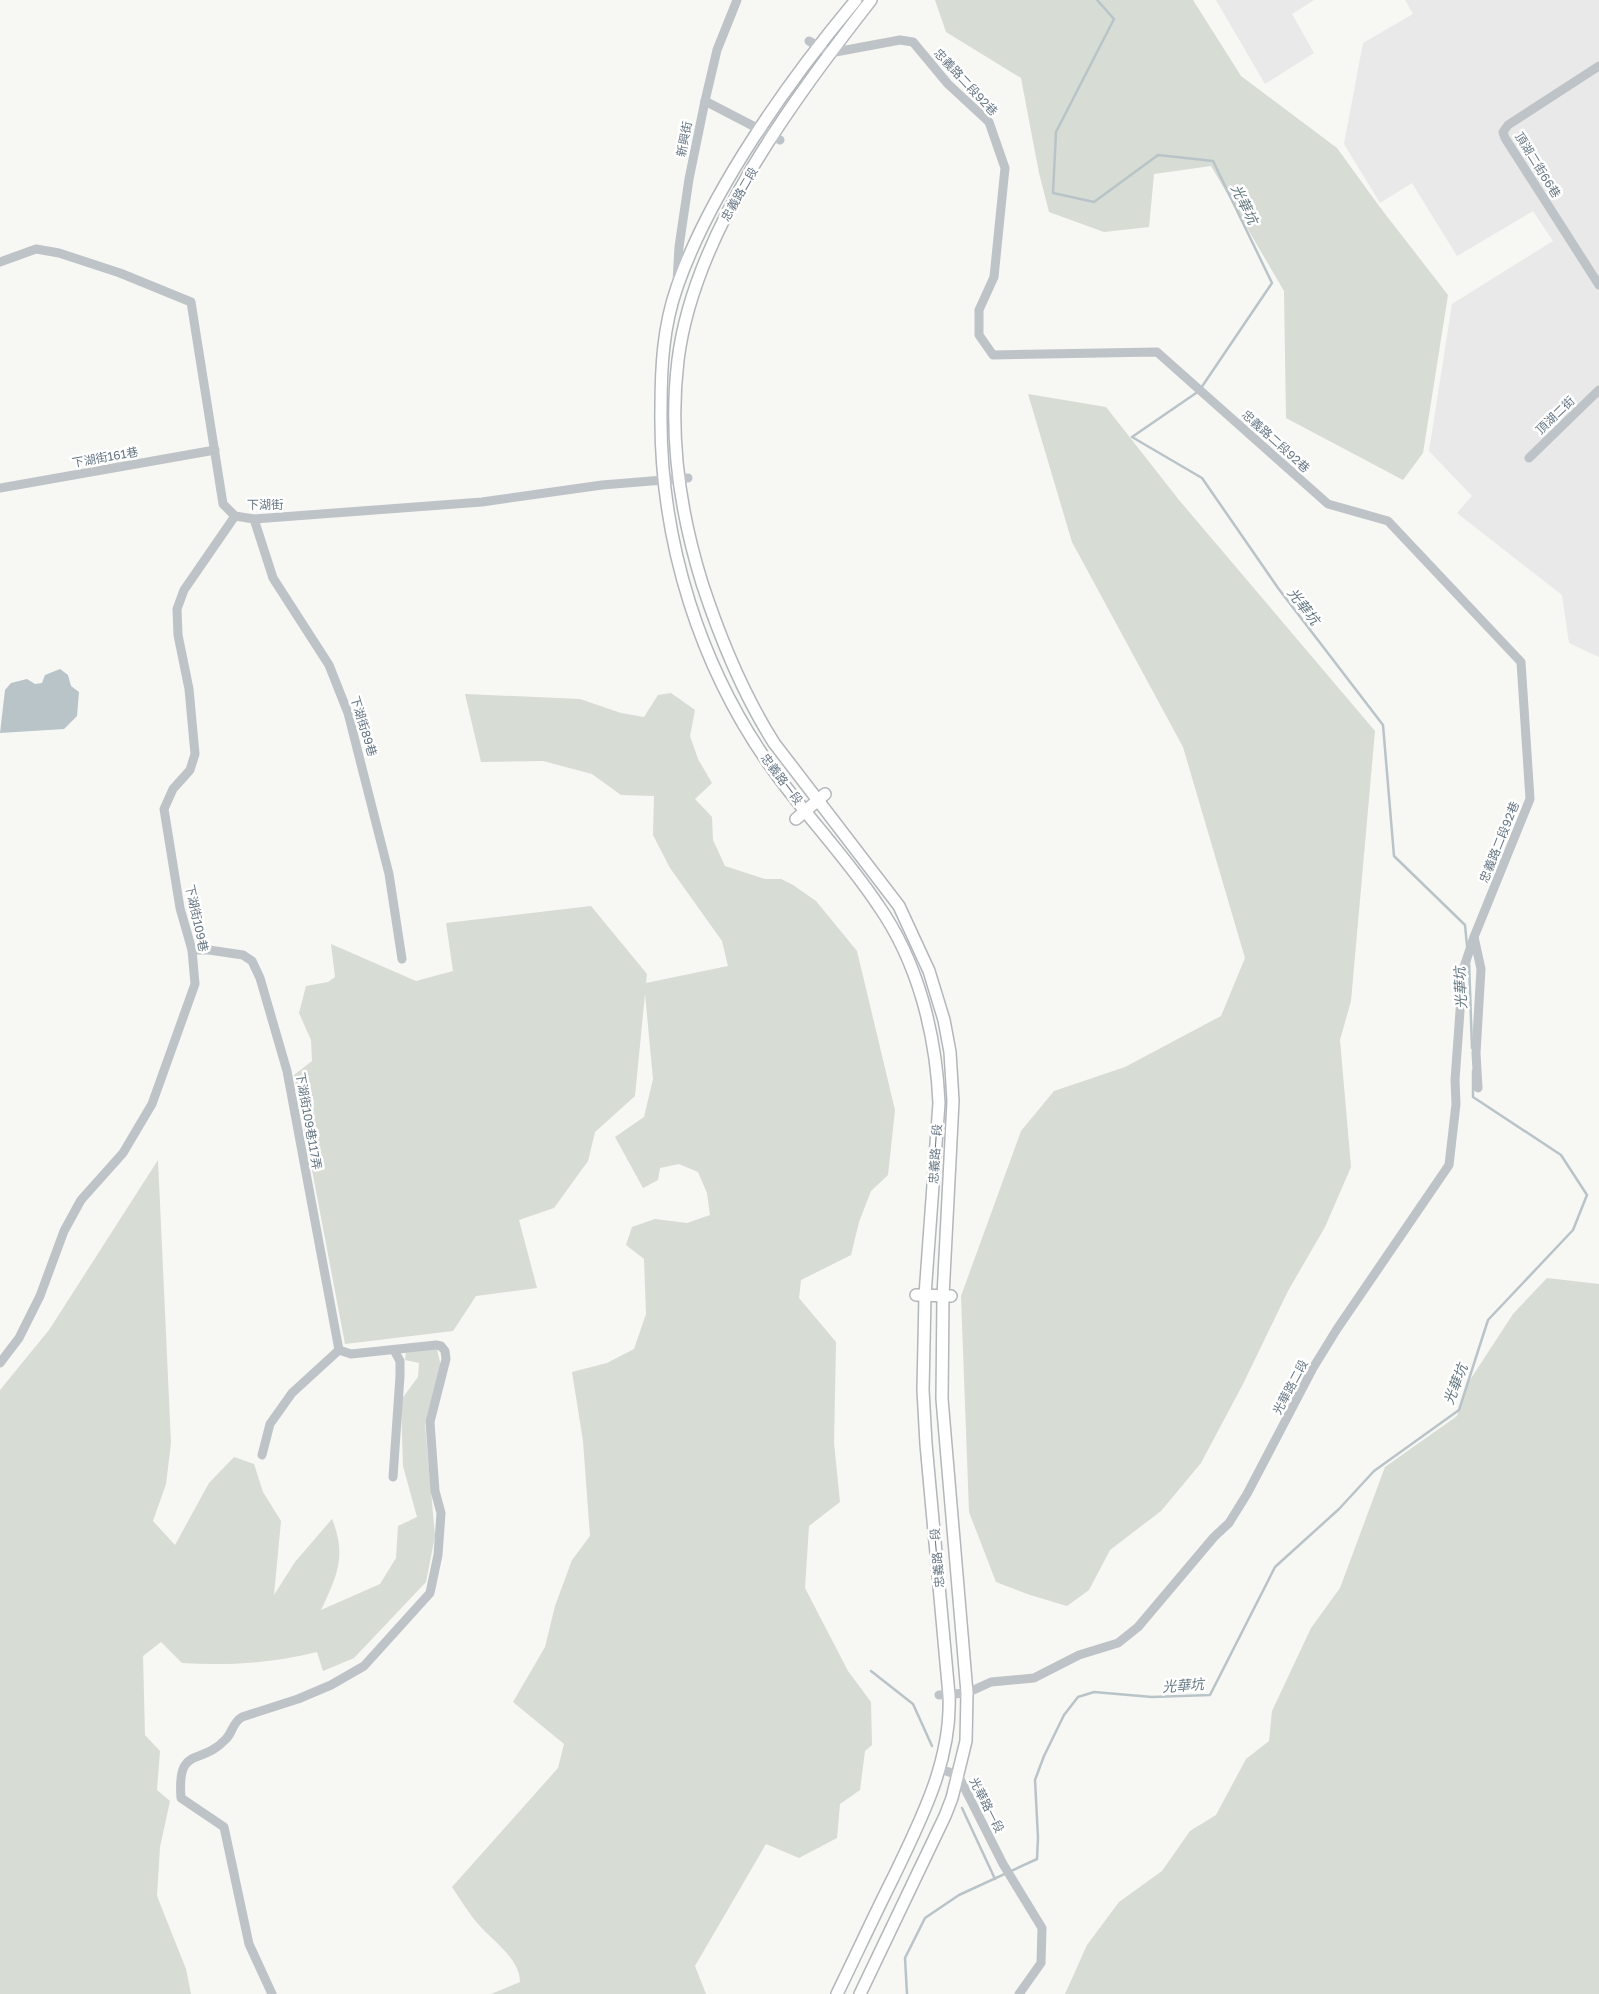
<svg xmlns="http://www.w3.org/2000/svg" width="1599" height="1994" viewBox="0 0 1599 1994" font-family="'Golos Text','Noto Sans TC',sans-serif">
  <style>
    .built { fill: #e8e9e8 }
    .green { fill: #d7dcd4 }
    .water { fill: #b9c4c9 }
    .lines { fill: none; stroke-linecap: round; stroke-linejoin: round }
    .stream { stroke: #b9c4c9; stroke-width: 2.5 }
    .major-casing { stroke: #b2b7bb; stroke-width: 14 }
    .minor { stroke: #bec3c7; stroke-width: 9 }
    .major { stroke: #fff; stroke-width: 11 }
    .labels { text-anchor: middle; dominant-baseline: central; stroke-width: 5; stroke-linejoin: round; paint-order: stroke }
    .street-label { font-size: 12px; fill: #677785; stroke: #fff }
    .water-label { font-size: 14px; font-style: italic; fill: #637881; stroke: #fff }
  </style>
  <rect width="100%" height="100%" fill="#f7f7f4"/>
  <!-- built -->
  <g class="built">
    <polygon points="1216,0 1314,0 1292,14 1314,53 1265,84"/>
    <polygon points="1405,0 1599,0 1599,657 1569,643 1562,595 1457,513 1472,496 1429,451 1452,304 1553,241 1533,211 1457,256 1412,183 1380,203 1344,144 1363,43 1413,14"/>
  </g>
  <!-- green -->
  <g class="green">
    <polygon points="935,0 1193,0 1241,76 1337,148 1379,206 1448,295 1423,453 1403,480 1286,418 1284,291 1211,166 1154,174 1149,227 1104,232 1049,212 1039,173 1021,78 946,32"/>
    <polygon points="1028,394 1106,407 1179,500 1375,731 1351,1001 1340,1040 1351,1167 1325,1227 1288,1291 1243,1384 1201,1463 1161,1511 1110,1550 1089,1590 1067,1606 1030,1595 996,1582 969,1512 961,1296 1021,1131 1054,1091 1125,1067 1221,1016 1245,958 1183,747 1072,542"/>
    <path d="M671,693L695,710L690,736L698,759L712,783L695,799L712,817L713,840L725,866L765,879H781L793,885L816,901L857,951L895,1110L888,1175L871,1191L859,1222L851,1255L801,1280L799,1298L836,1342L834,1443L840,1502L809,1526L805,1588L848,1671L871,1702L872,1745L865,1751L860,1790L840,1804L837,1838L799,1858L766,1844L695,1966L706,1994H491L520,1982C520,1959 494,1942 480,1926C469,1914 461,1900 452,1887L558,1768L564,1744L513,1702L545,1647L555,1606L572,1560L590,1536L583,1441L572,1372L607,1363L634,1349L646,1314L644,1259L626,1245L632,1227L655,1219L687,1223L710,1215L707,1193L698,1172L679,1164L660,1168L658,1180L643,1188L615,1137L644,1117L653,1079L645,994L635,1096L595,1132L588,1161L554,1208L519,1220L537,1288L476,1296L453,1331L345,1344L294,1075L312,1061L311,1040L299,1013L306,986L328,982L335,977L331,944L416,981L453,971L446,923L591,906L647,974L646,983L728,966L722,941L670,868L653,835L654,796L621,795L592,774L543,761L481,762L465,694L580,699L621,713L644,717L658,695Z"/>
    <path d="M158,1160L171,1443L166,1484L153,1521L175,1545L209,1483L234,1457L254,1464L263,1492L281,1521L274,1595L295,1562L332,1519C347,1556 337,1576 321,1610L380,1584L396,1558L398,1526L417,1517L403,1466L401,1400L418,1377L419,1363L405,1360L406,1350L437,1349L441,1366L425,1424L435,1536L426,1582L354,1658L323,1671L317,1652C273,1663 227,1666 182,1663L161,1642L143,1656L145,1735L160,1751L157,1790L170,1801L160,1847L157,1896L186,1969L191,1994H0V1390L49,1330Z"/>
    <polygon points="1547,1278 1599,1284 1599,1994 1065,1994 1087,1945 1119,1902 1162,1871 1190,1831 1216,1815 1246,1759 1269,1741 1272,1711 1311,1628 1340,1588 1385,1467 1457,1416 1468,1383 1513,1314"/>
  </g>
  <!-- water -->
  <polygon class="water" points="60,669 68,675 71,686 79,692 77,716 64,729 0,733 5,690 11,683 27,679 35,684 42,683 45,675"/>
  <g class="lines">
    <!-- stream -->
    <g class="stream">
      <polyline points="1097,0 1114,19 1056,132 1053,193 1094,202 1158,155 1213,161 1272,283 1199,391 1132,437 1202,478 1278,588 1383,725 1394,856 1465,925 1467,946"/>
      <polyline points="1469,961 1472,1048"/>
      <polyline points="871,1671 913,1704 932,1746"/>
      <polyline points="962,1808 995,1879"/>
      <polyline points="907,1994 905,1958 925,1918 959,1895 1037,1859 1038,1838 1035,1780 1044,1756 1064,1715 1078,1697 1094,1692 1152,1697 1210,1695 1275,1567 1339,1509 1374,1471 1459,1410 1488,1320 1573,1230 1587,1195 1561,1155 1473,1097 1473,1071"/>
    </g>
    <!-- major casing -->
    <g class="major-casing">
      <g id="major">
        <polyline points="796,819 825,794"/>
        <polyline points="916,1295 951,1296"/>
        <path d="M837,1994C856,1955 874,1916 893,1878C921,1820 952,1760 949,1695L926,1444L923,1390L925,1295L939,1103C936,1034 918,962 878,905C848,860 811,821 779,778C700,672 659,540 661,409C661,367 663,327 677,287C711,189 790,79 856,0"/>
        <path d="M860,1994L945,1816L952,1798L966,1741L967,1693L942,1399L943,1296L953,1101L950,1052L944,1020L929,971L899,906L774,743C743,694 720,638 702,583C680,512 669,434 678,360C694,232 793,100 871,0"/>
      </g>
    </g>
    <!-- minor -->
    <g class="minor">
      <polyline points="809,41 830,53 900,40 913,42 948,84 989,122 1005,168 994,277 979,310 979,335 993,355 1157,352 1328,504 1388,521 1521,662 1530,799 1474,937 1481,969 1476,1053 1478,1088"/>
      <polyline points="1599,66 1508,125 1503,132 1505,138 1599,285"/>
      <polyline points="705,101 780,140"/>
      <polyline points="0,262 36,249 59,253 120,273 191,302 223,504 235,516 254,519 482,502 602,485 688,478"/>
      <polyline points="677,282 679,247 689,179 705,101 717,50 737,0"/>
      <polyline points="1529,458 1599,390"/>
      <polyline points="0,488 215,450"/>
      <polyline points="254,519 273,578 329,665 348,713 389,874 402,959"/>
      <polyline points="192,950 209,950 243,955 252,961 260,978 287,1071 339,1350"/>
      <polyline points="0,1363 19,1338 40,1296 64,1231 81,1200 123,1153 152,1104 195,984 192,950 180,908 164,809 173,789 190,770 195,754 189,689 178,635 177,609 184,590 235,516"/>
      <polyline points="262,1455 270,1424 292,1393 339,1350"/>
      <polyline points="393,1477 400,1376 400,1361 394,1350"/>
      <polyline points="939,1695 967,1693 991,1682 1034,1678 1079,1655 1118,1643 1138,1627 1214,1537 1229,1523 1247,1494 1313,1368 1337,1329 1449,1165 1456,1104 1455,1080 1463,970 1474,937"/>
      <polyline points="940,1769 958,1775 1003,1864 1042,1928 1041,1963 1019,1994"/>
      <path d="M272,1994L249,1944L224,1827L181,1798C177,1744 200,1767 226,1739C233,1732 232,1723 242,1717L298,1699L331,1685L364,1666L430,1593L438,1555L441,1513L435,1491L430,1422L446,1359L445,1351L441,1346L436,1345L351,1354L339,1350"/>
    </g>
    <!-- major -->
    <use href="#major" class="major"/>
  </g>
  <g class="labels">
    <!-- street labels -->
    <g class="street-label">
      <text transform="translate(966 82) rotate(47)">忠義路二段92巷</text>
      <text transform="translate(684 139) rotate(-79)">新興街</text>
      <text transform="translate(1538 165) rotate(58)">頂湖二街66巷</text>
      <text transform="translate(739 194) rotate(-60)">忠義路二段</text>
      <text transform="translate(1555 415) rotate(-44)">頂湖二街</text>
      <text transform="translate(1276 441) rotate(42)">忠義路二段92巷</text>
      <text transform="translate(105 457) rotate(-10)">下湖街161巷</text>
      <text x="265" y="504">下湖街</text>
      <text transform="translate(364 726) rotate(73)">下湖街89巷</text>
      <text transform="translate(782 779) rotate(53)">忠義路一段</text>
      <text transform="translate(1499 842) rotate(-68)">忠義路二段92巷</text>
      <text transform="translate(197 918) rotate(78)">下湖街109巷</text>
      <text transform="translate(309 1121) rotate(80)">下湖街109巷117弄</text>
      <text transform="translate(935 1154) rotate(-86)">忠義路一段</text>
      <text transform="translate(1290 1387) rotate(-62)">光華路二段</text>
      <text transform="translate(937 1558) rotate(-95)">忠義路一段</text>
      <text transform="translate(987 1805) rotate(63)">光華路一段</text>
    </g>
    <!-- water labels -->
    <g class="water-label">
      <text transform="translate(1245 204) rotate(64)">光華坑</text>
      <text transform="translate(1304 606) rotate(52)">光華坑</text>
      <text transform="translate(1460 988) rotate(-93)">光華坑</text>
      <text transform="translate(1455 1384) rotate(-69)">光華坑</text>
      <text transform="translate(1183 1685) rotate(-4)">光華坑</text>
    </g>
  </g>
</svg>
